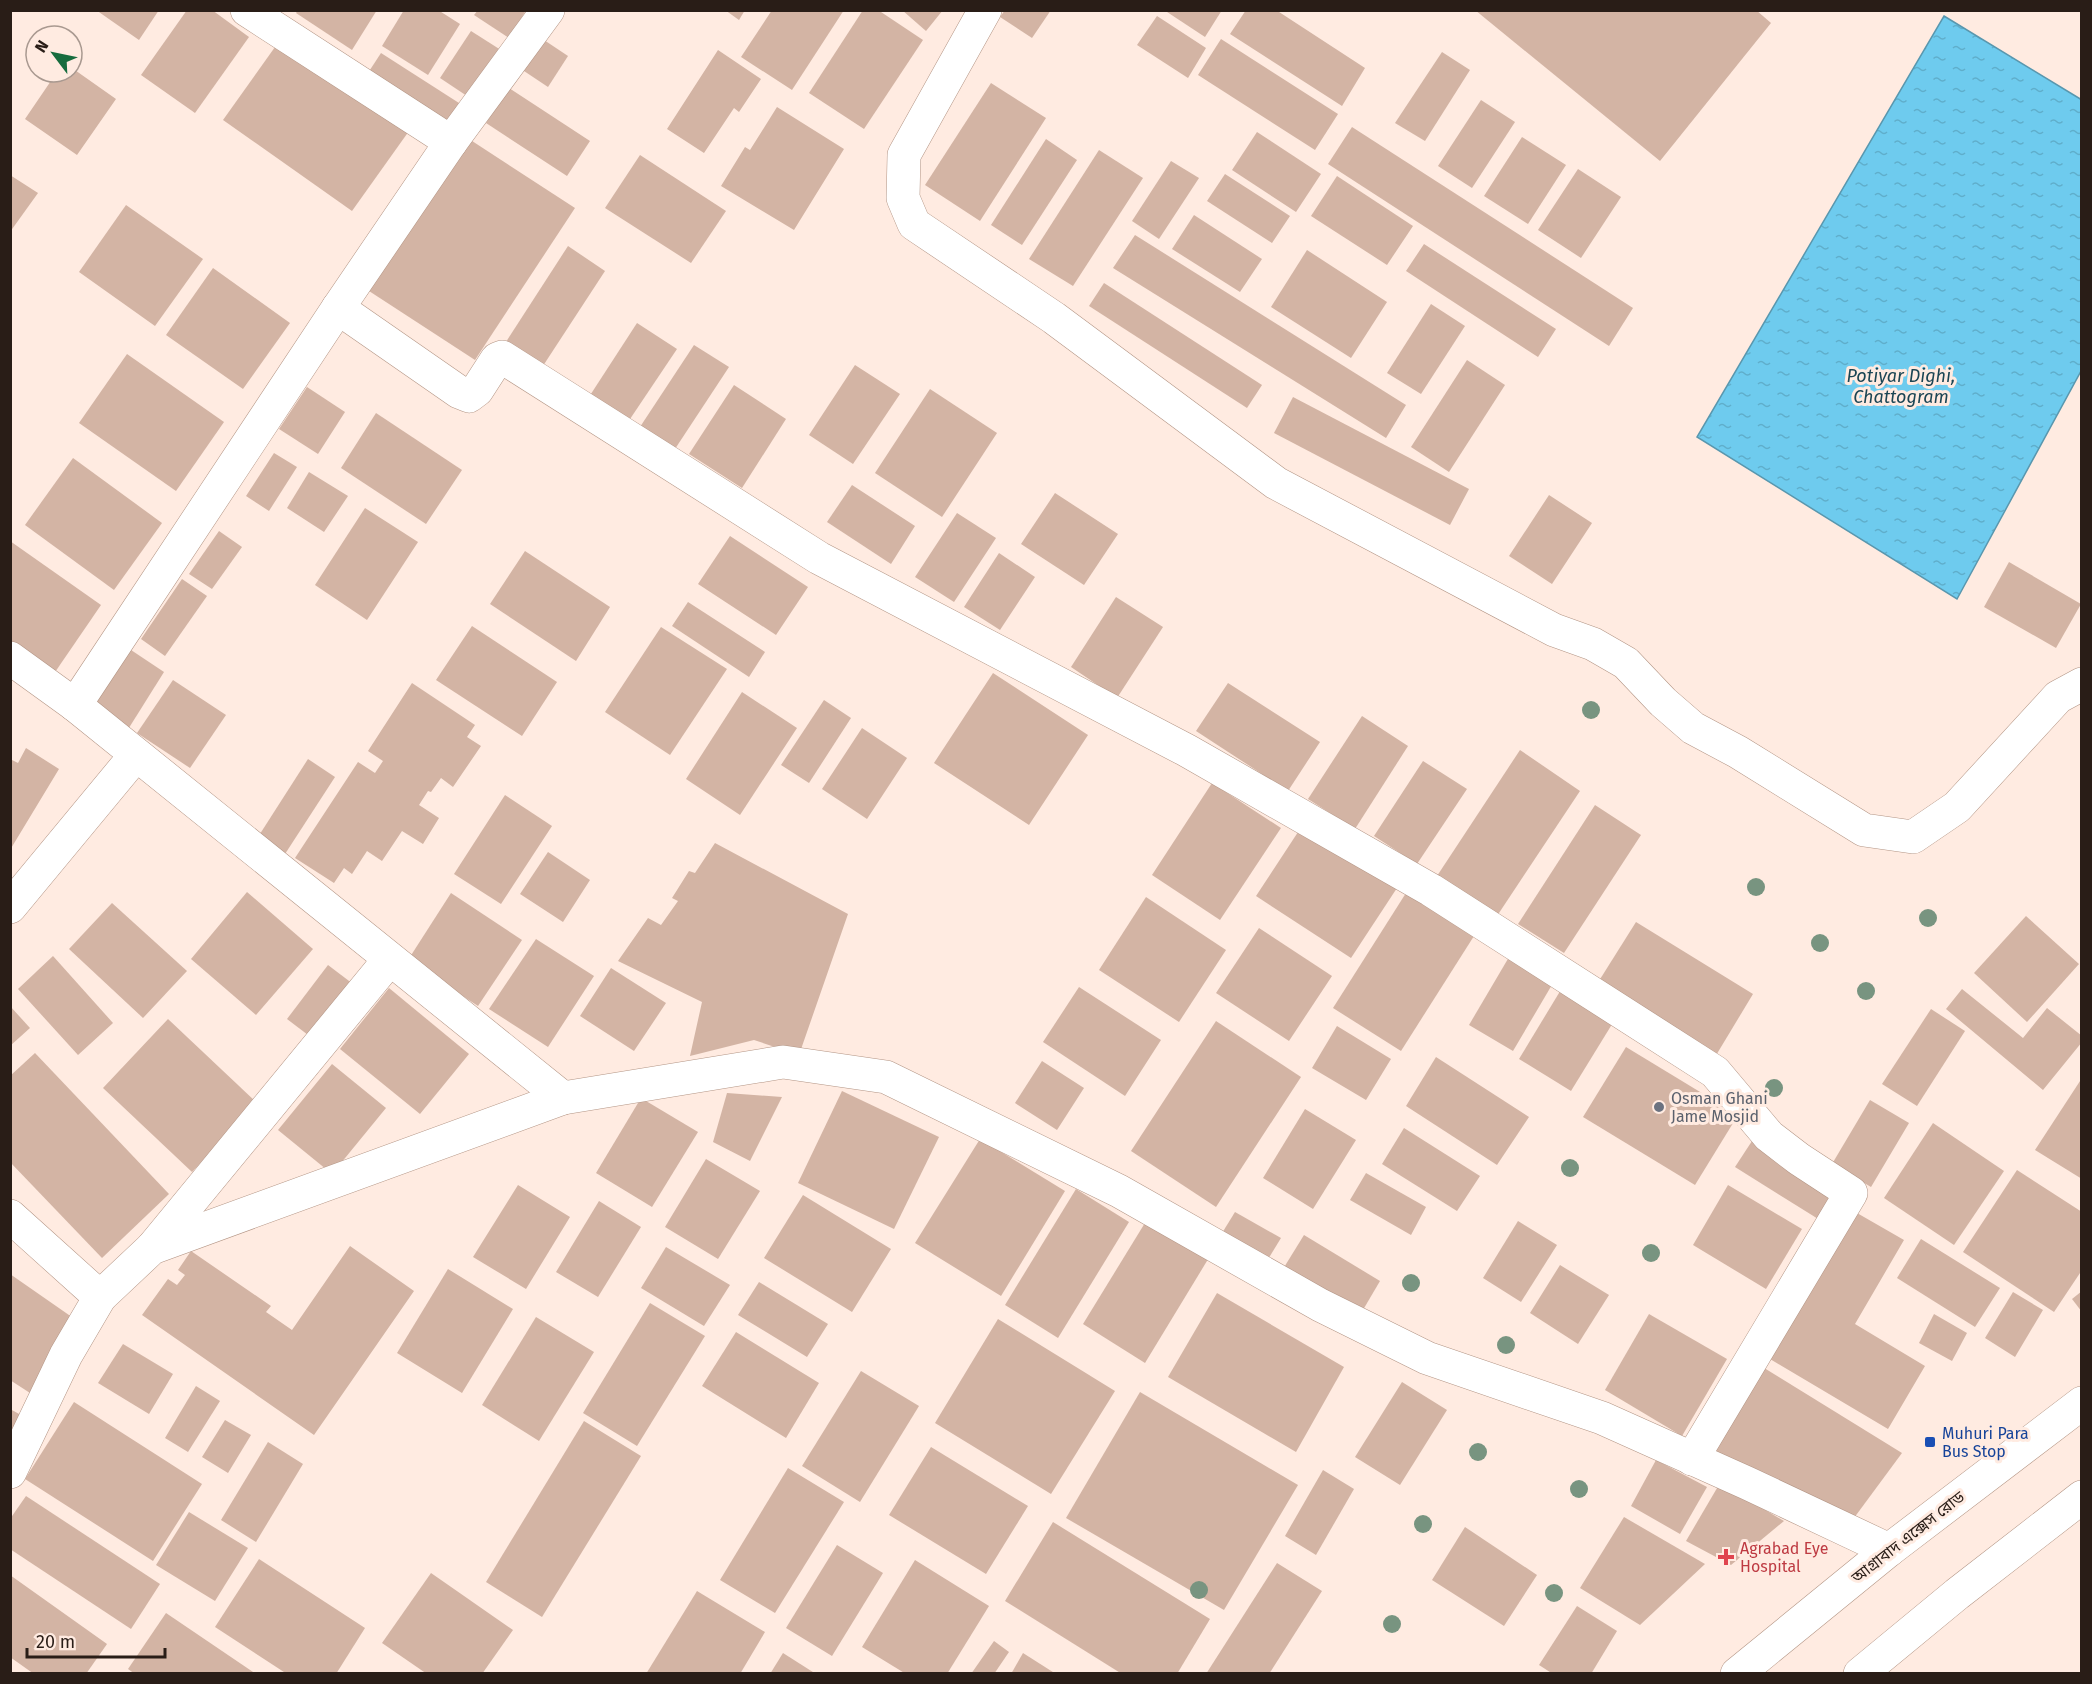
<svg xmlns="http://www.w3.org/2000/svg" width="2092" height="1684" viewBox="0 0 2092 1684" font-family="'Fira Sans','Noto Sans Bengali',sans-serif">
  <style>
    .water { fill: url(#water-ripples); stroke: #5997ae; stroke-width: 1.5 }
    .building { fill: #d3b4a4 }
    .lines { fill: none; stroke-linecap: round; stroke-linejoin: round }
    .minor-casing { stroke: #b39585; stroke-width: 34 }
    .major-casing { stroke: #b39585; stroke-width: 34 }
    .minor { stroke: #fff; stroke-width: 33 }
    .major { stroke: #fff; stroke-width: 33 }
    .tree { fill: #789480 }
    .worship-dot { fill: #6b7280; stroke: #ffebe1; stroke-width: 2 }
    .transit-dot { fill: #1a4fb4; stroke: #ffebe1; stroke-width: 2 }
    .health-dot { fill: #e0444e; stroke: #ffebe1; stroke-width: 2 }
    .labels { text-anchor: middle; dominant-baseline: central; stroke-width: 6; stroke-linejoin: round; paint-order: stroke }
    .worship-label { font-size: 16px; fill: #5b616d; stroke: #ffebe1; text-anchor: start }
    .transit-label { font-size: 16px; fill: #164399; stroke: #ffebe1; text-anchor: start }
    .street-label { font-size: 16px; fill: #291d17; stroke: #ffebe1 }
    .health-label { font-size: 16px; fill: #be3a42; stroke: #ffebe1; text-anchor: start }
    .water-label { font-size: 18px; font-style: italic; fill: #1b4554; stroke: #ffebe1 }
  </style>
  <defs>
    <pattern id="water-ripples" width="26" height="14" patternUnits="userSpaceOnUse" patternTransform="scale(1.5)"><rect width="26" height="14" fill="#6ecbee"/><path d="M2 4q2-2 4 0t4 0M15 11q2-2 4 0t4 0" fill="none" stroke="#5faecb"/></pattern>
  </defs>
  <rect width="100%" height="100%" fill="#ffebe1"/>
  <!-- water -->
  <polygon class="water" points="1944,16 2082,100 2081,371 1957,599 1697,437"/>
  <!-- building -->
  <g class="building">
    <polygon points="96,10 159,10 139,40"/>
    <polygon points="187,10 212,10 249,37 195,113 141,75"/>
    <polygon points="298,10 377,10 352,50 296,13"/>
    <polygon points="404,10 438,10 460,24 428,75 382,46"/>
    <polygon points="478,10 523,10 525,12 509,38 474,15"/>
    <polygon points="725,10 745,10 739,20"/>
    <polygon points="772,10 844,10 792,90 741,57"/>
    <polygon points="863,10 878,10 923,40 864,129 809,93"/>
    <polygon points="902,10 943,10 926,31"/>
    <polygon points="1005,10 1051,10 1032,38 1000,17"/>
    <polygon points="1164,10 1222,10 1205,37"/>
    <polygon points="1246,10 1276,10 1365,68 1342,106 1230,34"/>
    <polygon points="1475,10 1756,10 1771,23 1660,161"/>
    <polygon points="1157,16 1206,48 1188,78 1137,45"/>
    <polygon points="471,31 504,52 473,100 440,78"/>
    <polygon points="541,38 568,56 548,87 521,69"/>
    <polygon points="1221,39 1338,114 1315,150 1198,75"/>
    <polygon points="280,40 409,131 352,211 223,120"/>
    <polygon points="718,50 761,79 739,112 734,108 704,153 667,129"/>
    <polygon points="1442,52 1470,70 1425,141 1395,123"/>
    <polygon points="381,53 459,103 444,127 366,76"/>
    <polygon points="72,68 116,99 77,155 25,119 57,72 72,72"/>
    <polygon points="991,83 1046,118 980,221 925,185"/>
    <polygon points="509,88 590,141 567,176 486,123"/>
    <polygon points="1481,100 1515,122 1472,188 1438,166"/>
    <polygon points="777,107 844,149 794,230 721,186 745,147 750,150"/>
    <polygon points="1352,127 1633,308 1609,346 1328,164"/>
    <polygon points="1257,132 1321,174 1296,212 1232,170"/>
    <polygon points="1522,137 1566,165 1528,224 1484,196"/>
    <polygon points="469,139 575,208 475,360 369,291"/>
    <polygon points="1046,139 1077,160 1022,245 991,225"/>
    <polygon points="1099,150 1143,178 1073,286 1029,259"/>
    <polygon points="640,155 726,211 691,263 605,208"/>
    <polygon points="1171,161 1199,178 1159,239 1132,221"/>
    <polygon points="1578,169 1621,197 1581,258 1538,230"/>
    <polygon points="1225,174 1290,216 1272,243 1207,201"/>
    <polygon points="10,175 38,193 10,232"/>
    <polygon points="1337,176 1413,226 1387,265 1311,216"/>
    <polygon points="126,205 203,259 155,326 79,272"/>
    <polygon points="1194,215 1262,259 1240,292 1172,249"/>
    <polygon points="1135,235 1406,405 1386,438 1113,268"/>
    <polygon points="1424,244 1556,329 1538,357 1406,271"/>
    <polygon points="568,246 605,271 539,372 502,348"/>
    <polygon points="1307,250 1387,302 1351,358 1271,307"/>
    <polygon points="213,268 290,323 243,389 166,335"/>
    <polygon points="1104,283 1262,385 1247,408 1089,306"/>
    <polygon points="1431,304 1465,326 1421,394 1387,373"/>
    <polygon points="637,323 677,349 626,425 587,400"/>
    <polygon points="694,345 729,367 673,452 638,430"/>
    <polygon points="127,354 224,422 176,491 79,423"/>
    <polygon points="1467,360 1505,385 1449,472 1411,447"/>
    <polygon points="855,365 900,394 853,464 809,435"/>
    <polygon points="734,385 786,419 742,488 689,454"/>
    <polygon points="307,387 345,412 318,454 279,429"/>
    <polygon points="930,389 997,433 942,517 875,473"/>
    <polygon points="1293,397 1469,489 1450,525 1274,433"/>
    <polygon points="376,413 462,470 426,524 341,468"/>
    <polygon points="274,453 297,467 269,511 246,496"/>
    <polygon points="73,458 162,523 114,590 25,525"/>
    <polygon points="309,472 348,496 324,532 287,508"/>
    <polygon points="852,485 915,526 891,564 827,522"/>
    <polygon points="1055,493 1118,534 1084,585 1021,544"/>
    <polygon points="1549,495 1592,523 1552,584 1509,556"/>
    <polygon points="365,508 418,542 367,620 315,585"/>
    <polygon points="957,513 996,538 954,602 915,577"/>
    <polygon points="219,531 242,547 212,589 189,574"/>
    <polygon points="730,536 808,587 776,635 698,584"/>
    <polygon points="10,541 101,605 51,678 10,649"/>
    <polygon points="525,551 610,607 576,661 490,604"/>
    <polygon points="999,553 1035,577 1000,630 964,607"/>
    <polygon points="2009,562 2081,604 2056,648 1984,607"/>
    <polygon points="182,579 207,596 165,656 141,639"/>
    <polygon points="1116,597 1163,627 1117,698 1071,667"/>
    <polygon points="688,602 765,652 749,677 672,626"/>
    <polygon points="472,626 557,682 522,736 436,680"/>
    <polygon points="661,627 727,669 670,755 605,712"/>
    <polygon points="128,648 164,672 127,731 90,707"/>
    <polygon points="993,673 1088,735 1029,825 934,763"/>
    <polygon points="173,680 226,715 190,768 137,733"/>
    <polygon points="412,683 475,725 467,737 481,746 453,787 441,778 431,792 428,791 419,805 439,818 423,844 402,831 382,861 367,851 352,874 344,868 334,883 295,858 358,762 375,773 383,761 368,751"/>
    <polygon points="1228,683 1320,742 1288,791 1196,731"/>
    <polygon points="742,692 797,728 740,815 686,779"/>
    <polygon points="824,700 851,718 809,783 781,765"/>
    <polygon points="1362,716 1408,746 1355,829 1308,799"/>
    <polygon points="862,728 907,758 867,819 822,789"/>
    <polygon points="26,748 59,769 10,850 10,759 18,763"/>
    <polygon points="1520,750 1580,791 1497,916 1437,876"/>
    <polygon points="308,759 335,777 285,854 258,837"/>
    <polygon points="1423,761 1467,789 1417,864 1374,836"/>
    <polygon points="1212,783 1281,828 1220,920 1152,875"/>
    <polygon points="505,795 552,826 501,904 454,874"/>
    <polygon points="1595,805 1641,835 1564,953 1518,924"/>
    <polygon points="1302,826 1397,888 1351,958 1256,896"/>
    <polygon points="715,843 848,914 799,1055 754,1040 690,1056 702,1002 618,961 648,918 661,925 678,901 672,898 689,871 695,873"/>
    <polygon points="548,852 590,880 563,922 520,894"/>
    <polygon points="247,892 313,949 256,1015 191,959"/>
    <polygon points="451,893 522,940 478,1006 408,960"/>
    <polygon points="1406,893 1474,936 1401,1051 1333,1008"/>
    <polygon points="1146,897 1226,950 1179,1022 1099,970"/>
    <polygon points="112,903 187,971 143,1018 69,949"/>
    <polygon points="2026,916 2079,964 2027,1022 1974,973"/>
    <polygon points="1636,922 1753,994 1715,1057 1597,984"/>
    <polygon points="1259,928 1332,976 1289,1041 1216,993"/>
    <polygon points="536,939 594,976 548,1047 489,1009"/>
    <polygon points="1512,952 1556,978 1513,1051 1469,1025"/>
    <polygon points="53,956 113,1023 78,1055 18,989"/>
    <polygon points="328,965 353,984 312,1038 287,1019"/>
    <polygon points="611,968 666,1003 634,1051 580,1016"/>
    <polygon points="1079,987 1161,1040 1125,1096 1043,1042"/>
    <polygon points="389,988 469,1054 420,1114 340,1049"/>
    <polygon points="1562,988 1614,1021 1571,1091 1519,1059"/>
    <polygon points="1962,989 2023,1038 2047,1008 2082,1036 2082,1042 2043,1090 1946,1009"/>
    <polygon points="10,1006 30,1028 10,1046"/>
    <polygon points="1931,1009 1965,1031 1917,1106 1882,1084"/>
    <polygon points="168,1019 257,1103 192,1172 103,1088"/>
    <polygon points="1216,1021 1301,1077 1216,1207 1131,1151"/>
    <polygon points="1337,1026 1391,1059 1366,1100 1312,1068"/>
    <polygon points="1626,1047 1738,1115 1695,1185 1583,1117"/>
    <polygon points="35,1053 169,1194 102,1258 10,1162 10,1076"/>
    <polygon points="1436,1057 1529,1117 1497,1165 1406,1106"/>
    <polygon points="1042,1061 1084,1088 1057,1130 1015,1103"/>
    <polygon points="332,1064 386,1108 332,1174 278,1130"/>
    <polygon points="2082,1078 2082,1179 2035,1150"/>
    <polygon points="842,1091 939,1137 894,1229 798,1183"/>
    <polygon points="727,1093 782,1097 750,1161 713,1142"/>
    <polygon points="641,1098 698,1132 652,1207 596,1173"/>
    <polygon points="1870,1100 1909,1123 1871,1187 1832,1164"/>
    <polygon points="1305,1109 1356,1140 1313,1209 1263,1178"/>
    <polygon points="1933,1123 2004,1171 1954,1245 1884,1198"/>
    <polygon points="1404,1128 1480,1176 1457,1211 1382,1164"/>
    <polygon points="980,1139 1065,1191 1001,1296 915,1243"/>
    <polygon points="1752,1141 1840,1197 1823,1222 1735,1167"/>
    <polygon points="706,1159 760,1191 718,1259 665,1227"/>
    <polygon points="2017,1170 2082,1212 2082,1270 2054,1312 1963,1252"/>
    <polygon points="1366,1173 1426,1207 1411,1235 1350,1200"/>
    <polygon points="518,1185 570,1217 526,1289 473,1257"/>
    <polygon points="1728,1185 1802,1229 1766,1289 1693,1245"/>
    <polygon points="1076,1189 1129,1222 1058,1338 1005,1305"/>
    <polygon points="803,1195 891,1249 852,1312 764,1258"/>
    <polygon points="599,1201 641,1227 598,1297 556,1272"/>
    <polygon points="1235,1212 1281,1238 1265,1264 1219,1238"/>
    <polygon points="1857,1213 1904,1240 1855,1324 1925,1366 1888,1429 1770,1359"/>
    <polygon points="1148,1218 1210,1256 1145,1363 1083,1324"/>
    <polygon points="1518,1221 1557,1245 1521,1302 1483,1278"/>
    <polygon points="1304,1235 1380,1281 1360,1315 1283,1269"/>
    <polygon points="1921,1239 2000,1288 1975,1327 1897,1278"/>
    <polygon points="350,1246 414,1291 314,1435 142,1315 168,1279 177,1285 185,1275 178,1270 191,1251 271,1306 266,1312 292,1330"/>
    <polygon points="666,1247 730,1285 704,1326 641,1288"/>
    <polygon points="1560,1265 1609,1295 1578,1344 1530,1313"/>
    <polygon points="448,1269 513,1309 462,1393 397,1353"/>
    <polygon points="10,1274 79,1322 30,1393 10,1380"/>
    <polygon points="759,1282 828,1324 807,1357 738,1315"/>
    <polygon points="2082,1291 2082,1312 2072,1299"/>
    <polygon points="2013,1292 2043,1310 2015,1357 1985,1338"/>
    <polygon points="1217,1293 1344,1367 1296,1452 1168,1377"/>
    <polygon points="650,1303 705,1336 637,1446 583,1413"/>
    <polygon points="1649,1314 1727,1359 1682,1436 1605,1390"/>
    <polygon points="1934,1314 1967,1333 1952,1361 1919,1343"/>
    <polygon points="536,1317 594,1352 539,1441 482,1405"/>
    <polygon points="998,1319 1115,1391 1051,1494 935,1423"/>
    <polygon points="736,1332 819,1383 786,1438 702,1386"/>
    <polygon points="123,1344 173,1374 149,1414 98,1383"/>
    <polygon points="1761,1366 1902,1453 1854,1518 1707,1454"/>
    <polygon points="861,1371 919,1406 860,1502 802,1466"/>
    <polygon points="1402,1382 1447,1410 1400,1485 1355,1457"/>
    <polygon points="196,1386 220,1401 188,1452 165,1438"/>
    <polygon points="1140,1392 1298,1485 1224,1610 1066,1518"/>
    <polygon points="74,1402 202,1484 153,1561 25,1479"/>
    <polygon points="10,1409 21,1415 10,1432"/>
    <polygon points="225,1420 251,1435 228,1473 202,1457"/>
    <polygon points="584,1421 641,1456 542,1617 486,1582"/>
    <polygon points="268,1442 303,1464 256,1542 221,1520"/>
    <polygon points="931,1447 1028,1506 986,1574 889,1515"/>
    <polygon points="1656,1460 1707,1487 1680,1534 1631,1506"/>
    <polygon points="788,1468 844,1502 775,1613 720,1580"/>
    <polygon points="1323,1470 1354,1489 1316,1555 1285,1536"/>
    <polygon points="1720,1483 1784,1521 1731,1565 1686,1541"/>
    <polygon points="26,1496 160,1584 131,1629 10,1549 10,1519"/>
    <polygon points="189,1512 248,1548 215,1601 156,1565"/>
    <polygon points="1624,1517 1705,1564 1640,1625 1580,1588"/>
    <polygon points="1053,1522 1210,1619 1177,1674 1122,1674 1005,1601"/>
    <polygon points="1465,1527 1537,1575 1504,1626 1432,1580"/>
    <polygon points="837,1545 883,1573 832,1656 786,1628"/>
    <polygon points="259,1559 365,1628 336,1674 287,1674 215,1627"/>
    <polygon points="915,1560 989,1606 947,1674 906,1674 862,1647"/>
    <polygon points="1277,1563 1322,1591 1269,1674 1206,1674"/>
    <polygon points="431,1573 513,1630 482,1674 427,1674 382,1643"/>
    <polygon points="10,1575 107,1644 86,1674 34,1674 10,1657"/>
    <polygon points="697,1591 765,1632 740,1674 646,1674"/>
    <polygon points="1577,1606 1617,1631 1591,1674 1553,1674 1539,1665"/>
    <polygon points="166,1613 256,1674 135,1674 128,1669"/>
    <polygon points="994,1641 1009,1652 994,1674 971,1674"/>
    <polygon points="783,1653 816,1674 770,1674"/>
    <polygon points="1023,1653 1056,1674 1011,1674"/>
  </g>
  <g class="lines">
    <!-- minor casing -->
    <g class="minor-casing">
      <g id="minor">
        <polyline points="247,10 451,142"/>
        <polyline points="548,10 451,142 338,308 75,705 563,1098"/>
        <polyline points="985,10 904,155 903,198 914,224 1054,318 1276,483 1554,630 1593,644 1626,663 1663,702 1693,728 1738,752 1864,830 1913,837 1957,807 2058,697 2082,684"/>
        <polyline points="338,308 459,392 469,396 477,390 497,359 502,357 819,558 1186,750 1431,890 1715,1072 1769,1136 1799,1159 1851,1193 1692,1459"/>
        <polyline points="10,658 75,705"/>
        <polyline points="10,907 135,756"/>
        <polyline points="10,1216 100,1297"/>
        <polyline points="153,1247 389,960"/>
        <polyline points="10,1472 66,1355 100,1297 152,1248 563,1098 783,1062 886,1077 1119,1191 1320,1305 1427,1358 1602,1418 1747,1483 1889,1550"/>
      </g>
    </g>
    <!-- major casing -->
    <g class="major-casing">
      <g id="major">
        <polyline points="1737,1674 1889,1550 2082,1403"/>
        <polyline points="1860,1674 1957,1594 2082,1497"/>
      </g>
    </g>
    <!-- minor -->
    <use href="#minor" class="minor"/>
    <!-- major -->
    <use href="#major" class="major"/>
  </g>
  <!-- trees -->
  <g class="tree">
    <circle cx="1591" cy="710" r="9"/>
    <circle cx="1756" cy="887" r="9"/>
    <circle cx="1928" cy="918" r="9"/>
    <circle cx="1820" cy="943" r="9"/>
    <circle cx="1866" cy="991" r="9"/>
    <circle cx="1774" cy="1088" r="9"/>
    <circle cx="1570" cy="1168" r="9"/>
    <circle cx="1651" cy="1253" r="9"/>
    <circle cx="1411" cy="1283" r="9"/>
    <circle cx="1506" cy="1345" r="9"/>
    <circle cx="1478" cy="1452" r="9"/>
    <circle cx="1579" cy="1489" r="9"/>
    <circle cx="1423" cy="1524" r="9"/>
    <circle cx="1199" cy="1590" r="9"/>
    <circle cx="1554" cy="1593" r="9"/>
    <circle cx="1392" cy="1624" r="9"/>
  </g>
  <!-- markers -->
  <circle class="worship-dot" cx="1659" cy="1107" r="6"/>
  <rect class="transit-dot" x="1924" y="1436" width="12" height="12" rx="3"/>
  <path class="health-dot" d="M1723 1548h6v6h6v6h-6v6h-6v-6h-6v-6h6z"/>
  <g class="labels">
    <!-- worship labels -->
    <g class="worship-label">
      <text x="1671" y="1098">Osman Ghani<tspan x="1671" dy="18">Jame Mosjid</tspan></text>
    </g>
    <!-- transit labels -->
    <g class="transit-label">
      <text x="1942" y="1433">Muhuri Para<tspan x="1942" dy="18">Bus Stop</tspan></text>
    </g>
    <!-- street labels -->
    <g class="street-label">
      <text transform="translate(1908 1537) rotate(-38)">আগ্রাবাদ এক্সেস রোড</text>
    </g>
    <!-- health labels -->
    <g class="health-label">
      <text x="1740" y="1548">Agrabad Eye<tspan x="1740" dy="18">Hospital</tspan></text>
    </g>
    <!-- water labels -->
    <g class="water-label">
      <text x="1901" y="376">Potiyar Dighi,<tspan x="1901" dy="21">Chattogram</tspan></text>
    </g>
  </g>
  <!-- border -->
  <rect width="2092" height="1684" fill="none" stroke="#291d17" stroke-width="24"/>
  <!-- north arrow -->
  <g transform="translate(54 54) rotate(302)"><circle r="28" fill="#ffebe1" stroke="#a99990" stroke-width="1.5"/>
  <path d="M0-4.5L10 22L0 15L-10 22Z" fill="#176c3e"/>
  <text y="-9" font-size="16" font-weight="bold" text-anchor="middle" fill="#291d17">N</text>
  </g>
  <!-- scale -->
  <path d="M27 1648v9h138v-9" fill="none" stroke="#291d17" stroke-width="3"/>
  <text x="36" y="1648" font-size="18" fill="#291d17" stroke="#ffebe1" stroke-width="4.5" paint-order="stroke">20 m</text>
</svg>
